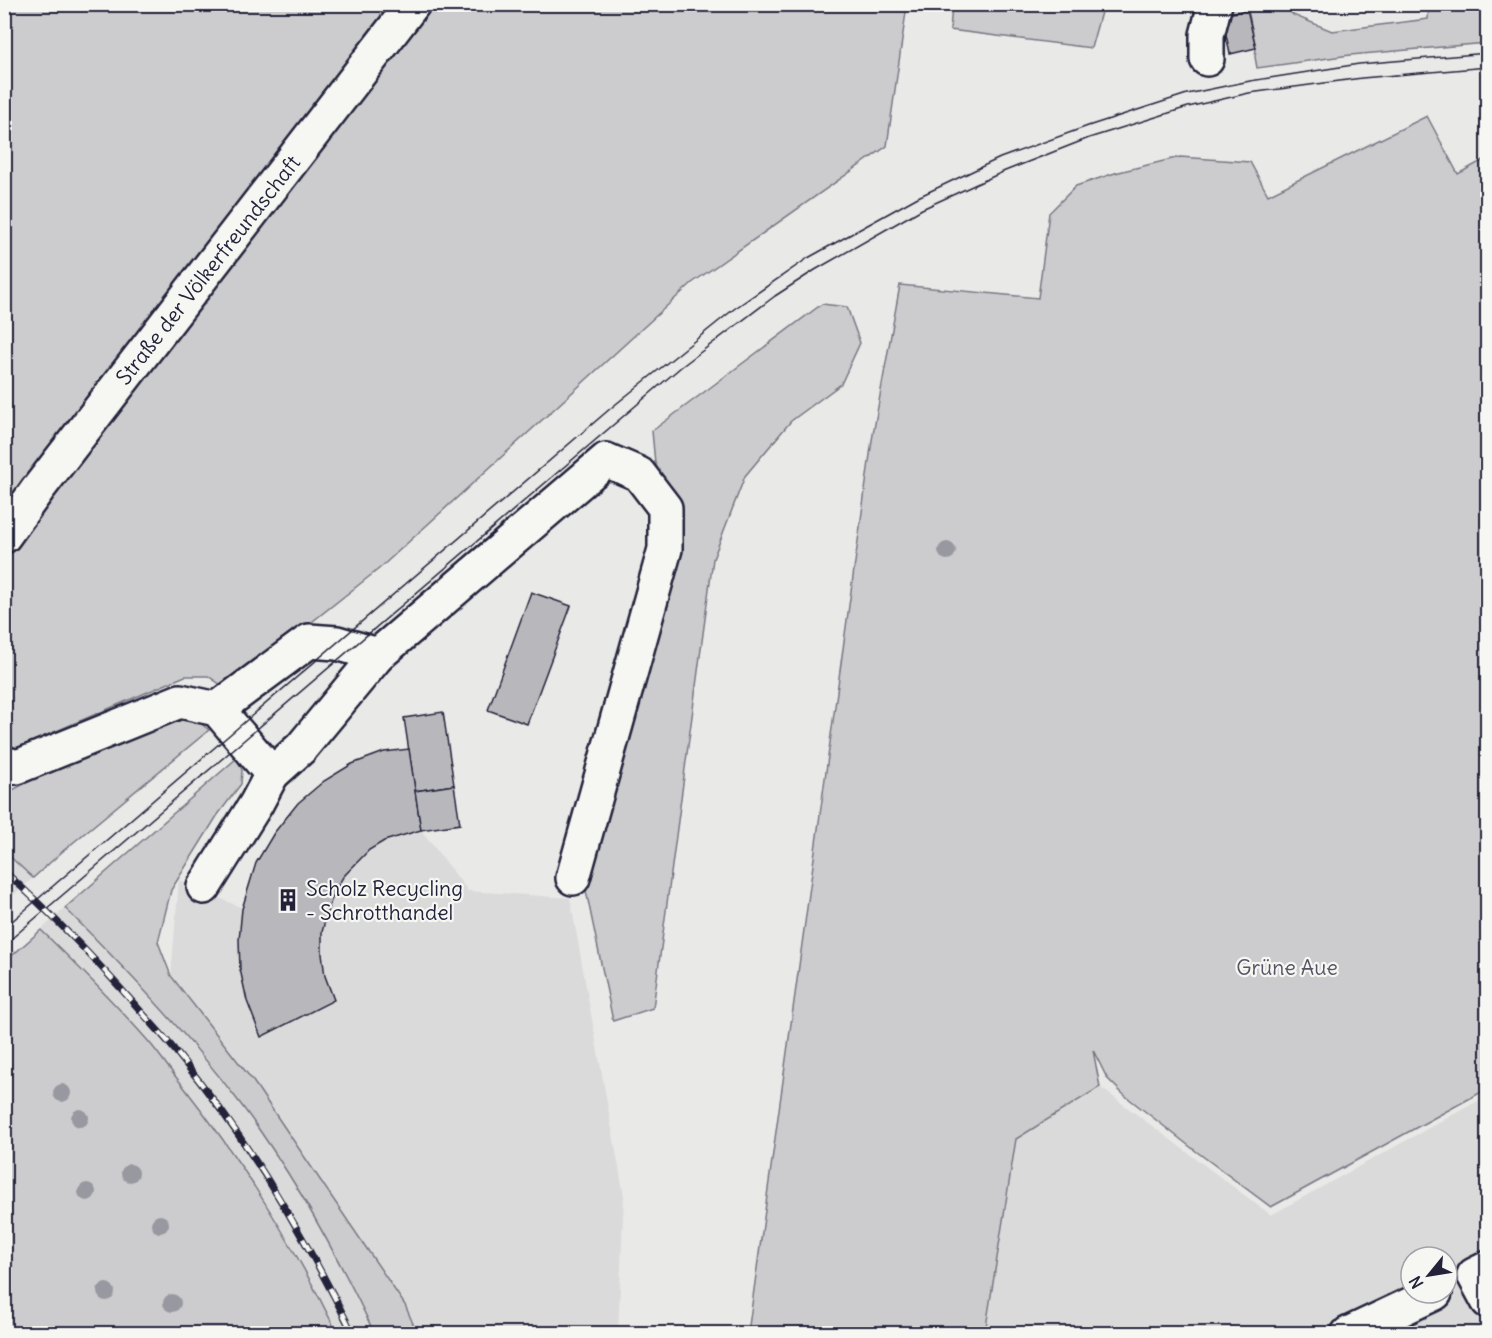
<svg xmlns="http://www.w3.org/2000/svg" width="1492" height="1338" viewBox="0 0 1492 1338" font-family="Delius,sans-serif">
  <style>
    .built { fill: #dadada; fill-rule: evenodd }
    .green { fill: #ccccce; stroke: #777784; stroke-width: 1.5 }
    .building { fill: #b8b8bc; stroke: #22223b; stroke-width: 1.5 }
    .lines { fill: none; stroke-linecap: round; stroke-linejoin: round }
    .minor-casing { stroke: #22223b; stroke-width: 38 }
    .major-casing { stroke: #22223b; stroke-width: 38 }
    .minor { stroke: #f6f6f2; stroke-width: 33 }
    .major { stroke: #f6f6f2; stroke-width: 33 }
    .tram { stroke: #22223b; stroke-width: 1.5 }
    .rail-casing { stroke: #22223b; stroke-width: 7 }
    .rail { stroke: #f6f6f2; stroke-width: 4.5; stroke-dasharray: 14; stroke-linecap: butt }
    .tree { fill: #9898a1 }
    .labels { text-anchor: middle; dominant-baseline: central; stroke-width: 4.5; stroke-linejoin: round; paint-order: stroke }
    .street-label { font-size: 21px; fill: #22223b; stroke: #f6f6f2 }
    .poi-label { font-size: 21px; fill: #22223b; stroke: #f6f6f2; text-anchor: start }
    .park-label { font-size: 21px; fill: #555567; stroke: #f6f6f2 }
  </style>
  <rect width="100%" height="100%" fill="#e9e9e7"/>
  <filter id="ink" filterUnits="userSpaceOnUse"><feTurbulence type="fractalNoise" baseFrequency=".0167" numOctaves="2"/><feDisplacementMap in="SourceGraphic" scale="12" xChannelSelector="R" yChannelSelector="G"/><feConvolveMatrix kernelMatrix="1 2 1 2 8 2 1 2 1" color-interpolation-filters="sRGB"/></filter>
  <g filter="url(#ink)">
    <!-- built -->
    <g class="built">
      <polygon points="409,749 421,830 468,891 570,898 624,1196 618,1333 417,1333 405,1305 253,1081 171,976 179,880 242,908 256,863 324,781 352,764 384,752"/>
      <polygon points="4,852 33,878 10,898 5,894"/>
      <polygon points="65,908 126,968 183,1034 237,1099 283,1164 324,1233 362,1306 374,1333 337,1333 321,1300 276,1219 235,1156 196,1102 150,1043 99,988 41,930"/>
      <path d="M1100,1087L1271,1215L1487,1096V1333L985,1334L1016,1139ZM1411,1257H1447V1293H1411Z"/>
    </g>
    <!-- green -->
    <g class="green">
      <polygon points="4,5 907,5 887,146 692,283 380,568 227,689 208,676 185,676 5,753"/>
      <polygon points="952,5 952,4 1103,5 1091,48 950,30"/>
      <polygon points="1229,5 1285,5 1293,15 1332,31 1428,19 1429,5 1487,5 1487,43 1350,55 1257,68 1255,57 1256,48 1248,10 1226,14"/>
      <polygon points="1427,116 1458,174 1487,158 1487,1089 1271,1207 1193,1149 1123,1094 1107,1078 1093,1050 1100,1087 1016,1139 985,1333 748,1333 872,440 900,285 1038,298 1049,213 1076,186 1115,173 1180,157 1250,162 1268,195"/>
      <polygon points="822,304 847,307 860,343 841,384 791,421 745,476 713,559 653,1008 613,1021 583,876 674,501 655,463 652,431"/>
      <polygon points="186,717 199,722 209,730 63,851 33,878 5,852 5,794 75,757 151,721"/>
      <path d="M237,758L242,770L241,784L217,816L171,890L158,942L171,976L253,1081L405,1305L417,1333H374C353,1286 328,1241 302,1196C282,1163 260,1129 236,1098C184,1030 125,968 65,908Z"/>
      <path d="M41,930C78,966 115,1003 149,1042C160,1055 169,1069 180,1082C241,1160 294,1244 337,1333H5V959L7,960Z"/>
    </g>
    <!-- building -->
    <g class="building">
      <polygon points="1247,10 1256,48 1230,54 1222,15"/>
      <polygon points="531,592 571,606 527,724 488,710"/>
      <polygon points="443,712 454,785 415,791 404,718"/>
      <polygon points="409,749 421,830 384,841 369,850 343,877 335,891 328,909 322,932 322,954 325,976 334,1000 261,1037 247,1001 240,969 239,940 242,909 256,863 274,833 298,803 324,781 352,764 384,752"/>
      <polygon points="454,785 460,824 421,830 415,791"/>
    </g>
    <g class="lines">
      <!-- minor casing -->
      <g class="minor-casing">
        <g id="minor">
          <polyline points="1207,59 1207,35 1215,4"/>
          <polyline points="378,655 606,460 639,474 665,508 665,549 573,878"/>
          <polyline points="217,709 309,641 337,643 378,655 301,748 272,774"/>
          <polyline points="4,763 17,767 180,701 217,709 272,774 256,804 204,887"/>
          <polyline points="1488,1268 1474,1275 1488,1301"/>
          <polyline points="1348,1334 1435,1293"/>
        </g>
      </g>
      <!-- major casing -->
      <g class="major-casing">
        <polyline id="major" points="4,536 38,489 413,4"/>
      </g>
      <!-- minor -->
      <use href="#minor" class="minor"/>
      <!-- major -->
      <use href="#major" class="major"/>
      <!-- tram -->
      <g class="tram">
        <polyline points="4,928 611,408 734,309 808,258 918,197 1000,158 1088,126 1187,94 1250,81 1359,64 1488,53"/>
        <polyline points="4,945 681,367 775,296 815,270 922,209 1005,171 1089,138 1188,107 1249,93 1362,78 1488,67"/>
      </g>
      <!-- rail casing -->
      <g class="rail-casing">
        <path id="rail" d="M4,871C52,914 96,960 138,1008C151,1023 165,1037 177,1053C247,1138 304,1234 353,1334"/>
      </g>
      <!-- rail -->
      <use href="#rail" class="rail"/>
    </g>
    <!-- trees -->
    <g class="tree">
      <circle cx="947" cy="551" r="9"/>
      <circle cx="62" cy="1093" r="9"/>
      <circle cx="80" cy="1118" r="9"/>
      <circle cx="130" cy="1173" r="9"/>
      <circle cx="87" cy="1192" r="9"/>
      <circle cx="160" cy="1224" r="9"/>
      <circle cx="106" cy="1292" r="9"/>
      <circle cx="172" cy="1303" r="9"/>
    </g>
  </g>
  <!-- icons -->
  <defs>
    <g id="building-bare" transform="scale(1.8)"><path d="M-4-6H4V6H1V3H-1V6H-4ZM-2.5-4.3h1.7v1.8h-1.7ZM.8-4.3h1.7v1.8H.8ZM-2.5-1h1.7V.8h-1.7ZM.8-1h1.7V.8H.8Z" fill="#22223b" stroke="#f6f6f2" stroke-width="2.5" paint-order="stroke"/></g>
  </defs>
  <g fill-rule="evenodd">
    <use href="#building-bare" x="288" y="900"/>
  </g>
  <g class="labels">
    <!-- street labels -->
    <g class="street-label">
      <text transform="translate(208 270) rotate(-52)">Straße der Völkerfreundschaft</text>
    </g>
    <!-- poi labels -->
    <g class="poi-label">
      <text x="306" y="888">Scholz Recycling<tspan x="306" dy="24">- Schrotthandel</tspan></text>
    </g>
    <!-- park labels -->
    <g class="park-label">
      <text x="1287" y="967">Grüne Aue</text>
    </g>
  </g>
  <!-- margin -->
  <rect width="1492" height="1338" fill="none" stroke="#f6f6f2" stroke-width="24"/>
  <rect x="12" y="12" width="1468" height="1314" fill="none" stroke="#22223b" stroke-width="2" filter="url(#ink)"/>
  <!-- north arrow -->
  <g transform="translate(1429 1275) rotate(240)"><circle r="28" fill="#f6f6f2" stroke="#a1a1a9" stroke-width="1.5"/>
  <path d="M0-4.5L10 22L0 15L-10 22Z" fill="#22223b"/>
  <text y="-9" font-size="16" font-weight="bold" text-anchor="middle" fill="#22223b">N</text>
  </g>
</svg>
